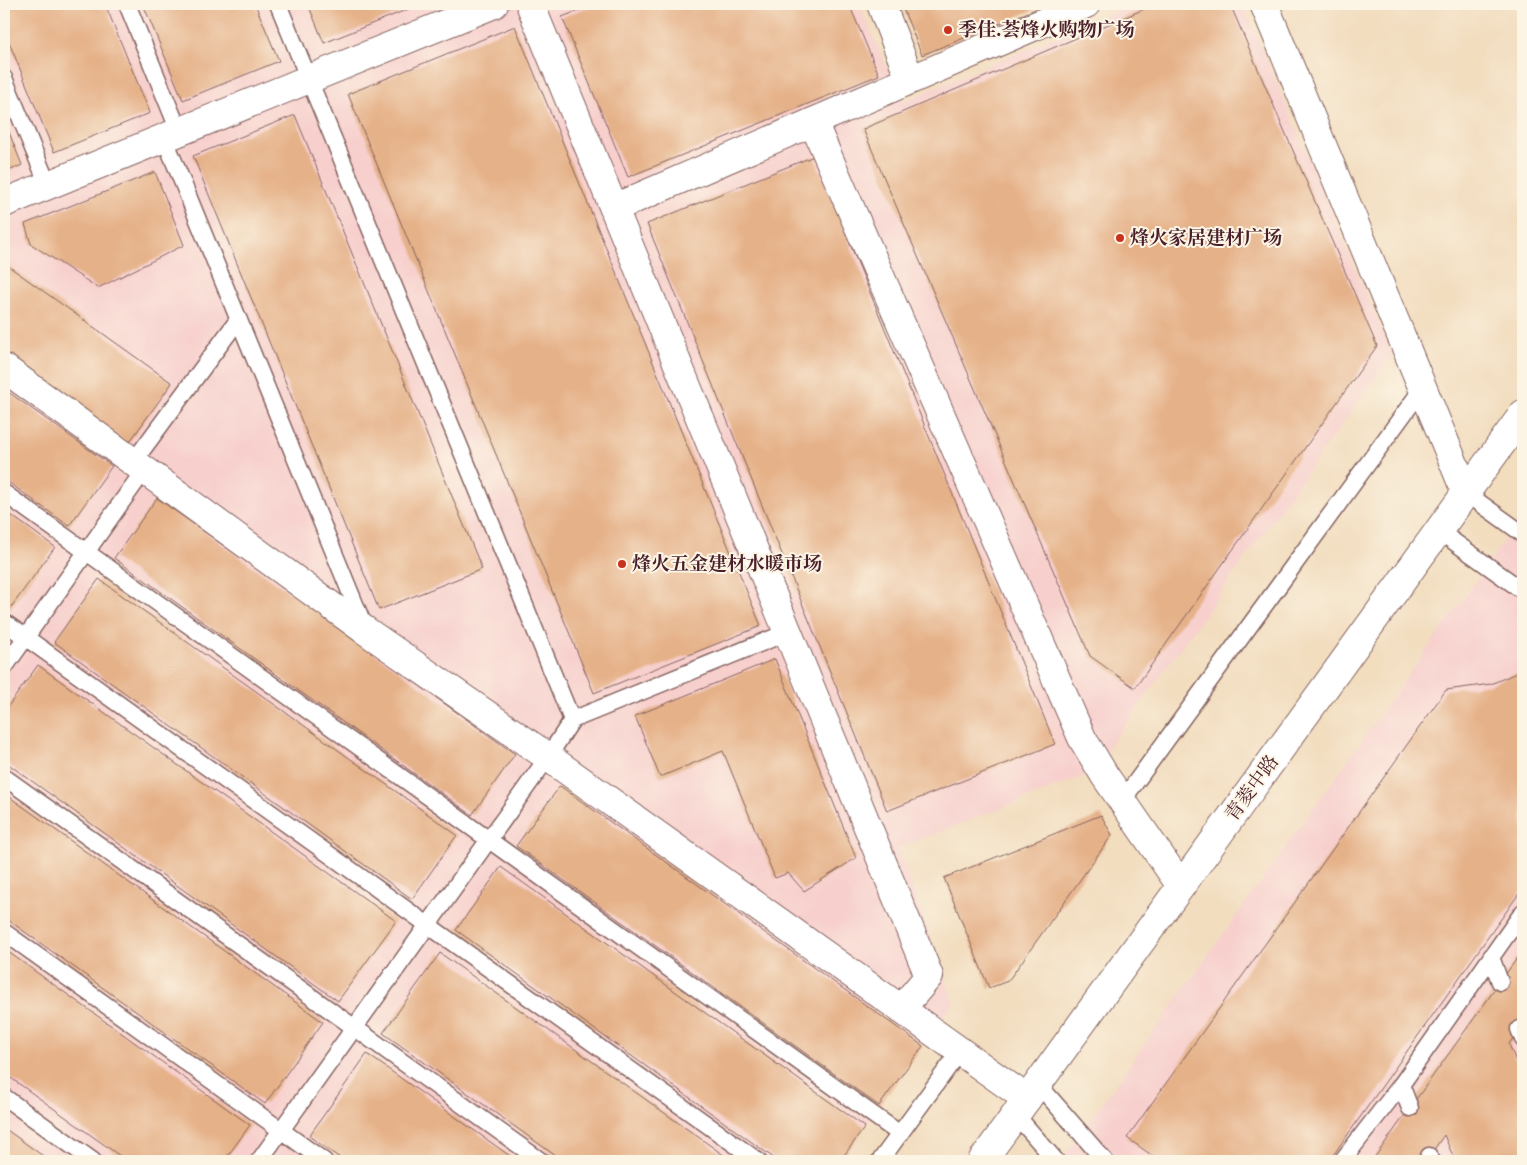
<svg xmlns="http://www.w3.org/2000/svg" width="1527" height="1165" viewBox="0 0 1527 1165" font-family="Cardo,'Noto Serif SC',serif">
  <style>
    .built { fill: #f7d0cd }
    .building { fill: #e5b188 }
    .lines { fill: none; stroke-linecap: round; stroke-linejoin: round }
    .service-casing { stroke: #85625f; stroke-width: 19 }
    .minor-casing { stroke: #85625f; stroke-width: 30 }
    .tertiary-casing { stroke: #85625f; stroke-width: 30 }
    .service { stroke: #fff; stroke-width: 16 }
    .minor { stroke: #fff; stroke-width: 28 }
    .tertiary { stroke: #fff; stroke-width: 28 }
    .poi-dot { fill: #c8321e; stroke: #fcf5e5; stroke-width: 2 }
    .labels { text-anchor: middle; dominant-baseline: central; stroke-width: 4; stroke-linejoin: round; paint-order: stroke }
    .poi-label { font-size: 19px; font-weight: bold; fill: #4a1f2b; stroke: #fcf5e5; text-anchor: start }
    .street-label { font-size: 19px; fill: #4a1f2b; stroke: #fcf5e5 }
  </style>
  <rect width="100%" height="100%" fill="#fcf5e5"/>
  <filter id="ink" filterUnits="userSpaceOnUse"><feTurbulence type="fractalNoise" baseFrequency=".02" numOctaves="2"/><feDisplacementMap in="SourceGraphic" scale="10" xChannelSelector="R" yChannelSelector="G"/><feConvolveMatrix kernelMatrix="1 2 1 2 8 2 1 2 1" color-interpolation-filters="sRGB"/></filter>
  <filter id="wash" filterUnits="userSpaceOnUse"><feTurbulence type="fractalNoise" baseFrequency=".0096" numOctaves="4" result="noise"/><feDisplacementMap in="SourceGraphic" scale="20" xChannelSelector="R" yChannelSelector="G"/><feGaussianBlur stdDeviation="1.12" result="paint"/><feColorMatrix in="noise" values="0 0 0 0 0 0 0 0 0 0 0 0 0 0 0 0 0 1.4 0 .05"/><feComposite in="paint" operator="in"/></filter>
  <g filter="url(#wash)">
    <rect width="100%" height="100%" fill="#f2ddbf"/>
    <!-- built -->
    <g class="built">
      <polygon points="4,4 859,4 902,102 1134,4 1243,4 1392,354 1090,774 898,848 954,1002 840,1161 4,1161"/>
      <polygon points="1523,515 1523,1161 1061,1161"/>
    </g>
    <g id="blocks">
      <!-- building -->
      <g class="building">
        <polygon points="4,4 105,4 150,113 54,152 4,30"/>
        <polygon points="143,4 255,4 279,61 183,100"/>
        <polygon points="308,4 421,4 324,43"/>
        <polygon points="596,4 849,4 879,75 628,177 562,17"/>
        <polygon points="901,4 1048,4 922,55"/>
        <polygon points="1156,4 1230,4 1377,346 1135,688 1090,656 863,129"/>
        <polygon points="515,26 761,626 594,693 348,94"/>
        <polygon points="295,115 482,569 379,610 193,156"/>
        <polygon points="4,120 22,165 4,173"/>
        <polygon points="814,156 1055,744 887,811 647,224"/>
        <polygon points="155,172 184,245 98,288 31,244 25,224"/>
        <polygon points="4,263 172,383 128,444 4,356"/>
        <polygon points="4,389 112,466 69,526 4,479"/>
        <polygon points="157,498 515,754 472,815 114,558"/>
        <polygon points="4,510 55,547 9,610 4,607"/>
        <polygon points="99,579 457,835 412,899 54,642"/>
        <polygon points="775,659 856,858 804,891 788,873 775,878 723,751 660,777 635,716"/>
        <polygon points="38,665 396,921 338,1001 4,761 4,712"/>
        <polygon points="1523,670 1523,888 1329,1161 1160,1161 1127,1138 1446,690 1491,684"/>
        <polygon points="560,786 923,1046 879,1106 516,846"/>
        <polygon points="4,793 323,1022 265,1104 4,917"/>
        <polygon points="1101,815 1112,835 1008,981 989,988 944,878"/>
        <polygon points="501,867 865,1127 840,1161 778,1161 456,930"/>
        <polygon points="4,949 250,1125 224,1161 127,1161 4,1073"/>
        <polygon points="1523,950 1523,1024 1509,1044 1523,1079 1523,1161 1455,1161 1444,1135 1426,1161 1372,1161"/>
        <polygon points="440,953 732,1161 563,1161 383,1033"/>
        <polygon points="367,1054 517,1161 344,1161 309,1136"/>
        <polygon points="4,1128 50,1161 4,1161"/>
      </g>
    </g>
  </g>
  <g filter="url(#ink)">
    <use href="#blocks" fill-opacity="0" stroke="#85625f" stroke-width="1"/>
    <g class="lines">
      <!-- service casing -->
      <g class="service-casing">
        <g id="service">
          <polyline points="127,4 179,131"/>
          <polyline points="278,4 572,720"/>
          <polyline points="4,78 48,185"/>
          <polyline points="164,137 364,626"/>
          <polyline points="134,461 238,320"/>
          <polyline points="4,493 900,1134"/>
          <polyline points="1466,493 1523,534"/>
          <polyline points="1439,531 1523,591"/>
          <polyline points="4,622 758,1161"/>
          <polyline points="4,668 145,469"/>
          <polyline points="4,777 541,1161"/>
          <polyline points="1122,801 1422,389"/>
          <polyline points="4,932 324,1161"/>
          <polyline points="1491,957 1500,982"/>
          <polyline points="1519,1029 1523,1039"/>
          <polyline points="1038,1084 1105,1161"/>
          <polyline points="1401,1085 1410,1108"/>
          <polyline points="4,1097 93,1161"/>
          <polyline points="1016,1115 1056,1161"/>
          <polyline points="1429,1156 1432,1161"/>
          <polyline points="259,1161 548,757 572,720 788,632"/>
          <polyline points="880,1161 960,1051"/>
          <polyline points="1342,1161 1401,1085 1523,912"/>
        </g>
      </g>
      <!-- minor casing -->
      <g class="minor-casing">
        <g id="minor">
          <polyline points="530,4 929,976 901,1009"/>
          <polyline points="881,4 910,79"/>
          <polyline points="1264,4 1466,493"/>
          <polyline points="813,122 1082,738 1105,776 1181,886"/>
          <polyline points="4,203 494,4"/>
          <polyline points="614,208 1086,4"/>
          <polyline points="4,368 366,631 548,757 1027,1099"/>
        </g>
      </g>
      <!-- tertiary casing -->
      <g class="tertiary-casing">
        <polyline id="tertiary" points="982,1161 1523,414"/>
      </g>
      <!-- service -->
      <use href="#service" class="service"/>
      <!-- minor -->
      <use href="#minor" class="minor"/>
      <!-- tertiary -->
      <use href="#tertiary" class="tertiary"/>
    </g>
  </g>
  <!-- markers -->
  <g class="poi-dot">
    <circle cx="948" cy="30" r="5"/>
    <circle cx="1120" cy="238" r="5"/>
    <circle cx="622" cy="564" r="5"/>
  </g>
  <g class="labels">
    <!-- poi labels -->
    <g class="poi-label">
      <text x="958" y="30">季佳.荟烽火购物广场</text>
      <text x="1130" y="238">烽火家居建材广场</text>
      <text x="632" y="564">烽火五金建材水暖市场</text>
    </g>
    <!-- street labels -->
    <g class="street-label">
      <text transform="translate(1252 788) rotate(-54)">青菱中路</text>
    </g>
  </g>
  <!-- margin -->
  <rect width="1527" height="1165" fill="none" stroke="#fcf5e5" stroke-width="20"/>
</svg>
